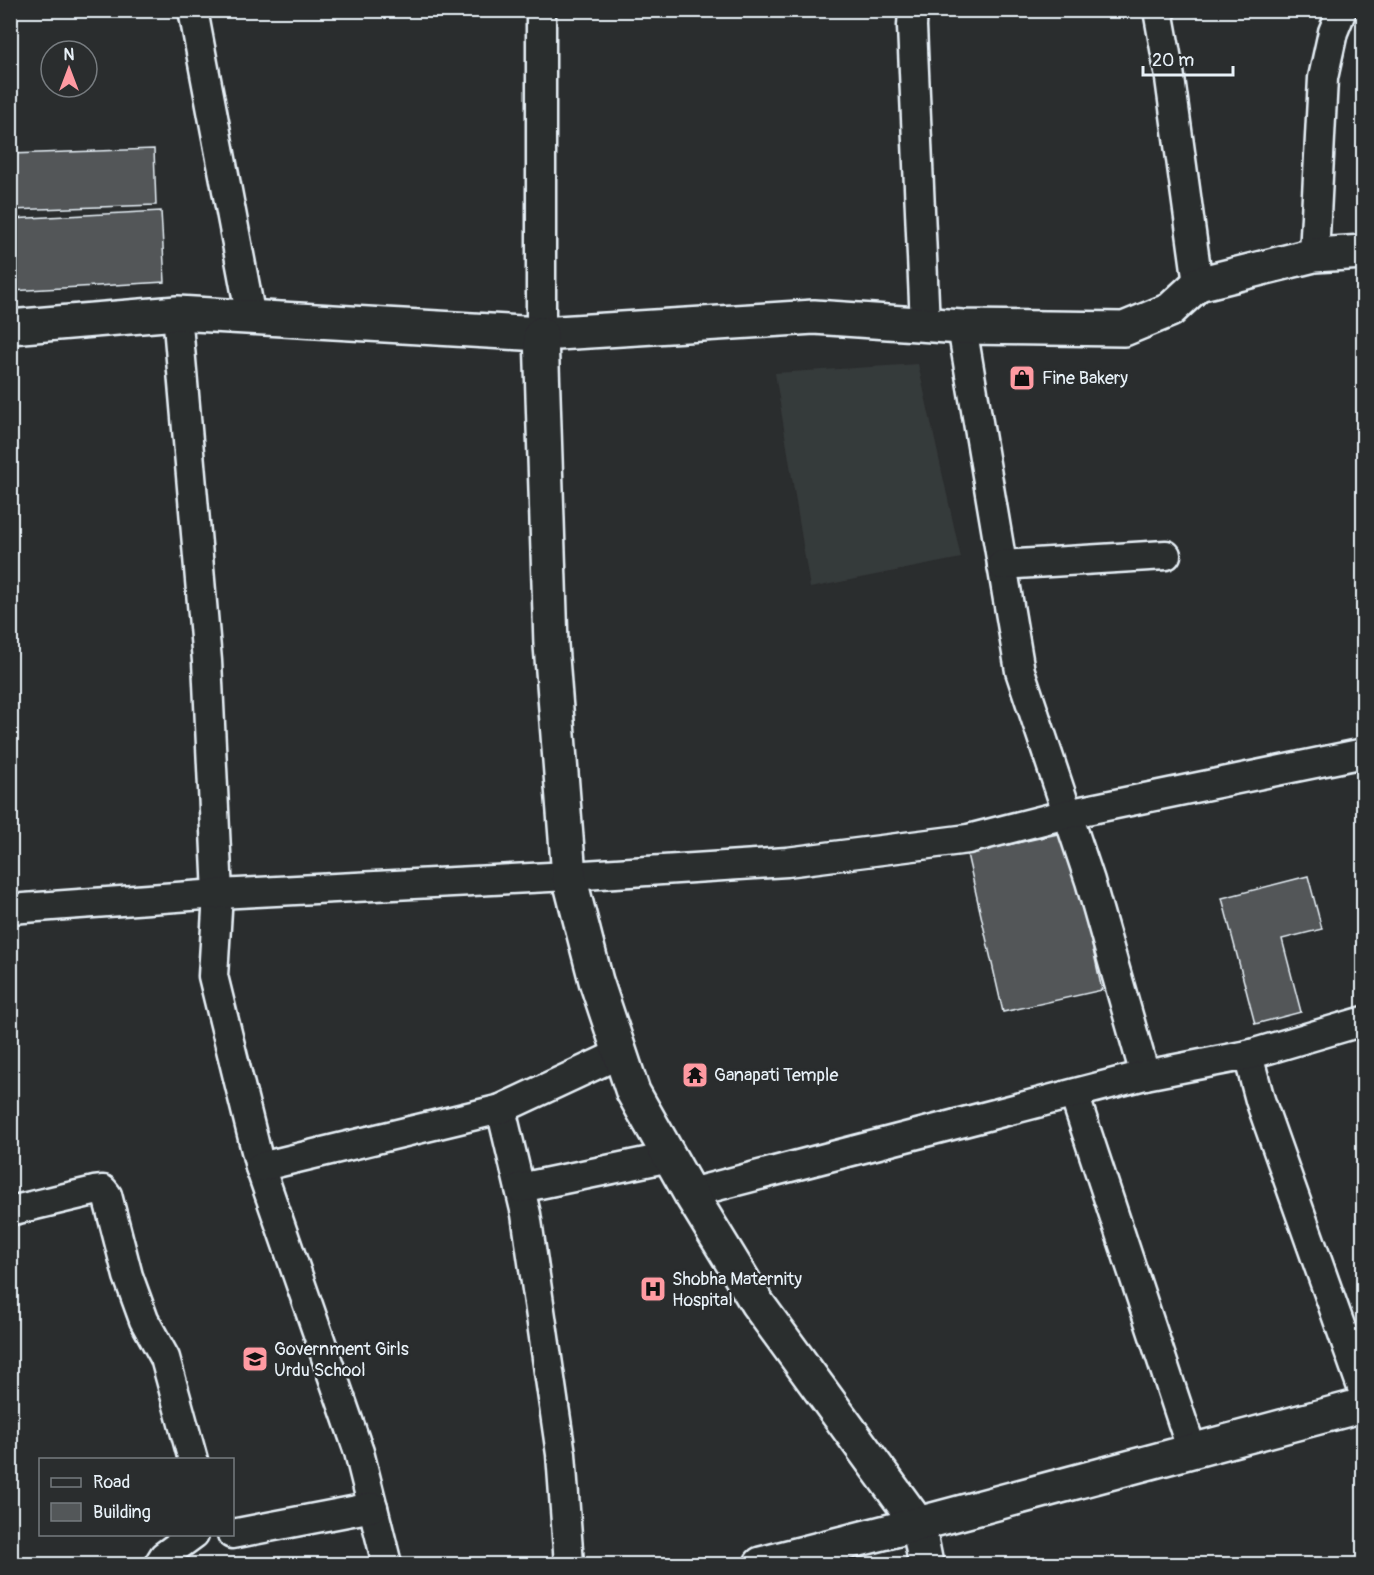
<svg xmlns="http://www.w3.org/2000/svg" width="1374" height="1575" viewBox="0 0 1374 1575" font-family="Pangolin,sans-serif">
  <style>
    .built { fill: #363a3b }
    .building { fill: #535759; stroke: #e8f1f8; stroke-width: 1.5 }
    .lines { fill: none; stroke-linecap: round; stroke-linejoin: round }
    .minor-casing { stroke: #e8f1f8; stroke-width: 33 }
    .tertiary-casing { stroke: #e8f1f8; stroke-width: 38 }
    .minor { stroke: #2a2d2e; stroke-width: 28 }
    .tertiary { stroke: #2a2d2e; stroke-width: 33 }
    .labels { text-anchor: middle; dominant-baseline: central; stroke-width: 5; stroke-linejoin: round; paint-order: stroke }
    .poi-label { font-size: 18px; fill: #e8f1f8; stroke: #2a2d2e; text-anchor: start }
  </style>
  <rect width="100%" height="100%" fill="#2a2d2e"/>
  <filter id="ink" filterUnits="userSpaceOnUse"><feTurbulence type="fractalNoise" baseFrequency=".0167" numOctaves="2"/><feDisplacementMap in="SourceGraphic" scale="12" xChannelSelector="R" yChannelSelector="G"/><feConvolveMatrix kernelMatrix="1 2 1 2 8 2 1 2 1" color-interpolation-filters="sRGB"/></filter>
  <g filter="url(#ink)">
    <!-- built -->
    <polygon class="built" points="918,364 961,558 810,588 775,373"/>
    <!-- building -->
    <g class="building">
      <polygon points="154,149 156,205 10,210 10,154"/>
      <polygon points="161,211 165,282 11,291 10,219"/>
      <polygon points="1067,832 1102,990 1003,1012 967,854"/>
      <polygon points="1308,876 1322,929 1282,939 1301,1012 1255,1024 1222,898"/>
    </g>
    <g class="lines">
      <!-- minor casing -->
      <g class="minor-casing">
        <g id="minor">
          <polyline points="193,10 251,318"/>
          <polyline points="541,10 541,334"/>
          <polyline points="913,10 912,26 925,325"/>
          <polyline points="1158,10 1169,71 1198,284"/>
          <polyline points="1314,255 1323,78 1333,32 1342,10"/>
          <polyline points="177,313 207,661 218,894 213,976 260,1167 359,1452 387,1564"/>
          <polyline points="962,327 1020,671 1090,881 1145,1075"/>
          <polyline points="1002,565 1166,555"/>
          <polyline points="10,909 218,894 569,876 787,862 968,839 1067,814 1364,753"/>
          <polyline points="1248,1055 1260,1100 1364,1393"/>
          <polyline points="1074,1094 1192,1451"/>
          <polyline points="501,1109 526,1214 561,1454 569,1564"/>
          <polyline points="260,1167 501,1109 621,1053"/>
          <polyline points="520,1188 670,1157"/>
          <polyline points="690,1193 1145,1075 1248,1055 1364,1021"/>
          <polyline points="10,1211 94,1191 103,1190 107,1195 128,1276 144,1320 165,1358 193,1460"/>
          <polyline points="232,1534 373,1507"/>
          <polyline points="159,1564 164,1556 194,1534"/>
        </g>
      </g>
      <!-- tertiary casing -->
      <g class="tertiary-casing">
        <g id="tertiary">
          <polyline points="10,327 177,313 541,334 814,317 962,327 1124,329 1170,310 1198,284 1314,255 1364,252"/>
          <polyline points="541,334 551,645 569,876 596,981 633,1092 690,1193 757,1303 918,1524 926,1564"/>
          <polyline points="761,1564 918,1524 1364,1405"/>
        </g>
      </g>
      <!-- minor -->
      <use href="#minor" class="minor"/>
      <!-- tertiary -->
      <use href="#tertiary" class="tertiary"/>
    </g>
  </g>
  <!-- icons -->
  <defs>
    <g id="shop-square" transform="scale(1.35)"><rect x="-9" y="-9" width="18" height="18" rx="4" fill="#ff9aa2" stroke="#2a2d2e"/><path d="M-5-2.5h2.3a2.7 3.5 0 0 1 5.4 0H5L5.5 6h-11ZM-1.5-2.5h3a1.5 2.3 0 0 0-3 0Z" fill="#111"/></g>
    <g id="temple-square" transform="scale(1.35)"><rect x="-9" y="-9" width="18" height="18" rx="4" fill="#ff9aa2" stroke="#2a2d2e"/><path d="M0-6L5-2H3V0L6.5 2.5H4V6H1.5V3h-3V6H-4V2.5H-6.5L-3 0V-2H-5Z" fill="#111"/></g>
    <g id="hospital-square" transform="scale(1.35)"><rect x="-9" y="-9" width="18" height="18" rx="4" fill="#ff9aa2" stroke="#2a2d2e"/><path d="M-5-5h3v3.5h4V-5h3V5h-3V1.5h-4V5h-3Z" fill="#111"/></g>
    <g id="school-square" transform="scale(1.35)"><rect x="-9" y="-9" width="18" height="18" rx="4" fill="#ff9aa2" stroke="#2a2d2e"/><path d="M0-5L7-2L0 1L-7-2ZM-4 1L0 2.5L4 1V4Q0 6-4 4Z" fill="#111"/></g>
  </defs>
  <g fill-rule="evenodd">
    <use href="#shop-square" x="1022" y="378"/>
    <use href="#temple-square" x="695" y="1075"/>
    <use href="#hospital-square" x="653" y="1289"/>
    <use href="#school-square" x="255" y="1359"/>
  </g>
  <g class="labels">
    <!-- poi labels -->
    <g class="poi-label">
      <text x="1042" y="378">Fine Bakery</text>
      <text x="714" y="1075">Ganapati Temple</text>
      <text x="672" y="1279">Shobha Maternity<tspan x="672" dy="21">Hospital</tspan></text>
      <text x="274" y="1349">Government Girls<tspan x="274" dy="21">Urdu School</tspan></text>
    </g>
  </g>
  <!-- margin -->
  <rect width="1374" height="1575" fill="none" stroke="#2a2d2e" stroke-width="36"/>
  <rect x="18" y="18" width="1338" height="1539" fill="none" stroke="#e8f1f8" stroke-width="2" filter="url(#ink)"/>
  <!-- legend -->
  <rect x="39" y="1458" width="195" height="78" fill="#2a2d2e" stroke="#767b7f" stroke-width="1.5"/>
  <rect x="51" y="1478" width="30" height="9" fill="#2a2d2e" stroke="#767b7f" stroke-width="1.5"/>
  <text x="93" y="1488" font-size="18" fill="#e8f1f8">Road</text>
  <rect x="51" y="1503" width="30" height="18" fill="#535759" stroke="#767b7f" stroke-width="1.5"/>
  <text x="93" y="1518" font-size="18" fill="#e8f1f8">Building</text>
  <!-- north arrow -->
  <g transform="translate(69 69)"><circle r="28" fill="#2a2d2e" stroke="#767b7f" stroke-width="1.5"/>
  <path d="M0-4.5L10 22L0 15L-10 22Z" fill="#ff9aa2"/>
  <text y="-9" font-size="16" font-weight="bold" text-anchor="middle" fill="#e8f1f8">N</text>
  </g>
  <!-- scale -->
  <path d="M1143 66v9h90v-9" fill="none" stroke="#e8f1f8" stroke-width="3"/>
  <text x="1152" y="66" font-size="18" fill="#e8f1f8" stroke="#2a2d2e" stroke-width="4.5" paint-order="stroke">20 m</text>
</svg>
